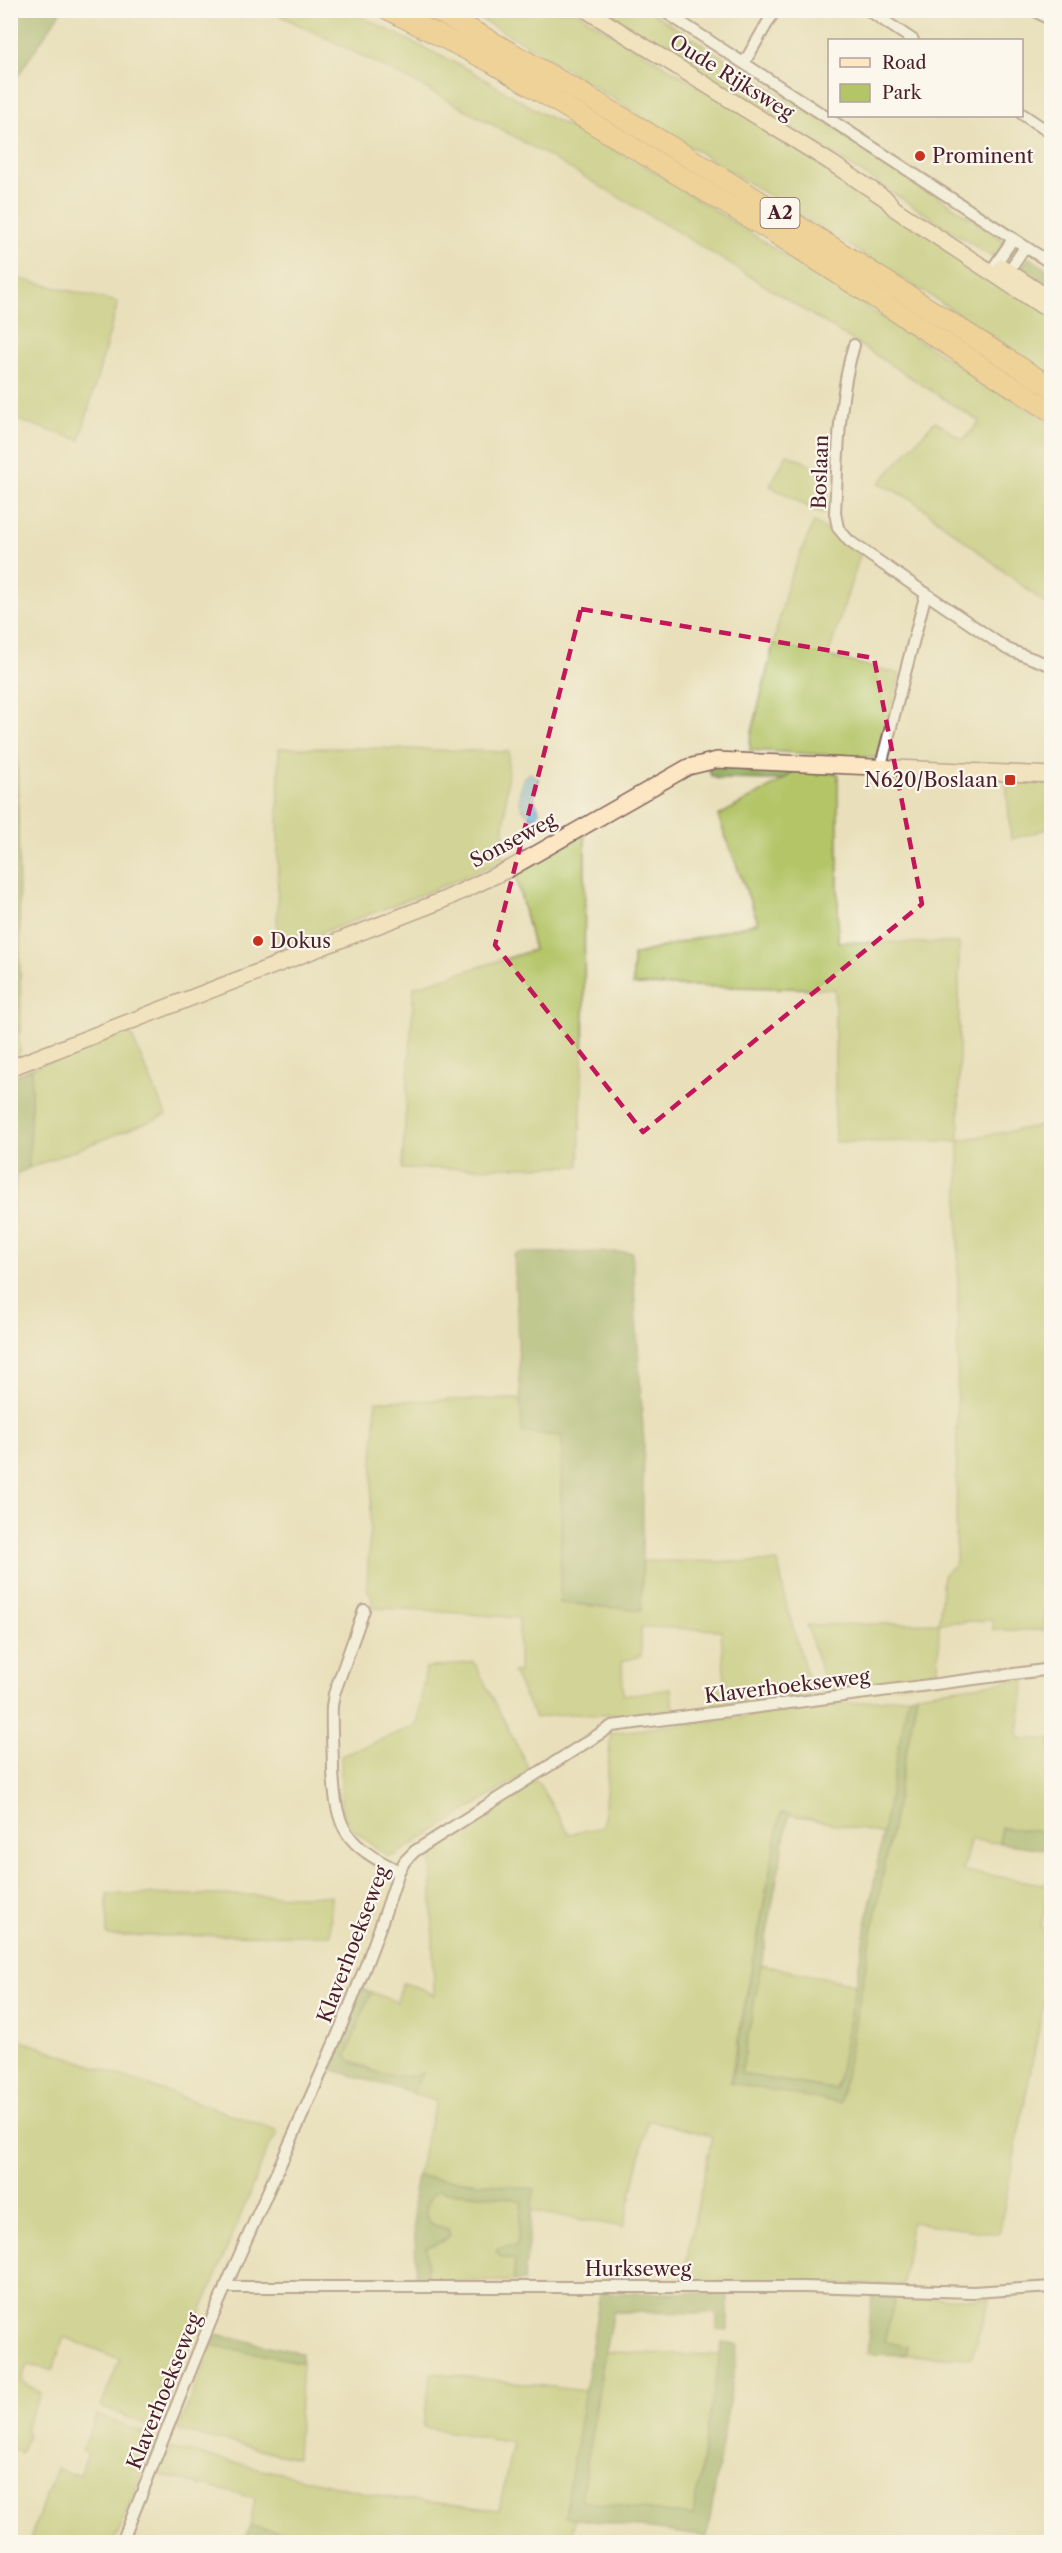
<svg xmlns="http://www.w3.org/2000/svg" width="1062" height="2553" viewBox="0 0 1062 2553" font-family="'Libre Caslon Text',serif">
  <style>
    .green { fill: #b4c568; stroke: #7f724a; stroke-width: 1.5 }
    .forest { fill: #8faa5c; stroke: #6c6444; stroke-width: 1.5 }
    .water { fill: #65addc; stroke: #586684; stroke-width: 1.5 }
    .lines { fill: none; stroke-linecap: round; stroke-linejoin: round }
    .street-casing { stroke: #82635d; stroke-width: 14 }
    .secondary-casing { stroke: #82635d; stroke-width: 18 }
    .highway-casing { stroke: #82635d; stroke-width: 22 }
    .street { stroke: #fff; stroke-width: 10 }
    .secondary { stroke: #fce6c4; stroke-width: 15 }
    .highway { stroke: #f7c06c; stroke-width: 20 }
    .marked { fill: none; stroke: #c2185b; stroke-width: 4.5; stroke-dasharray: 12 8; stroke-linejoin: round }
    .poi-dot { fill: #c8321e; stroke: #fbf7ec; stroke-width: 2 }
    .labels { text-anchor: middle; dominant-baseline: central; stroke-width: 4.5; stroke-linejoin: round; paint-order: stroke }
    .shield { fill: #fbf7ec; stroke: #7f6065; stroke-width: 1.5 }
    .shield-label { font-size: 18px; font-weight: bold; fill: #4a1f2b }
    .street-label { font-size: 20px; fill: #4a1f2b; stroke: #fbf7ec }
    .poi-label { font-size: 20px; fill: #4a1f2b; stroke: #fbf7ec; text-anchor: start }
  </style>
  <rect width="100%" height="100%" fill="#fbf7ec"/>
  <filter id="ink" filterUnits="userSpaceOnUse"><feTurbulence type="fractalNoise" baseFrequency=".0167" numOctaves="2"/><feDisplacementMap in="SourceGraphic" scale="12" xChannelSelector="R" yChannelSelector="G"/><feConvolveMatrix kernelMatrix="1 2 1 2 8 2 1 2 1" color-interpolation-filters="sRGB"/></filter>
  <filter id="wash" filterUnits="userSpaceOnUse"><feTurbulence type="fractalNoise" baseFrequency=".008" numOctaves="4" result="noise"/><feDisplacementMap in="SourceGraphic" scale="24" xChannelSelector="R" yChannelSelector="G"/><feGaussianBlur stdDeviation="1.35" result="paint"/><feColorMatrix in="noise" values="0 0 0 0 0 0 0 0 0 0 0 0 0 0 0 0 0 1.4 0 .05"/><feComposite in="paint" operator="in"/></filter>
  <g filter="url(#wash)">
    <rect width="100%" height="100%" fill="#e9e0bb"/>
    <!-- green -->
    <g class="green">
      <path d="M271,11H350L469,70L543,114L645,166L1051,424V608L911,499L879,483L935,421L963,440L980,422C815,315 649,211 477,116C409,78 340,45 271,11Z"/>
      <polygon points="466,11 575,11 748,116 1051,313 1051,375 948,307 527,45"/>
      <polygon points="605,11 649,11 833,127 1005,241 999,251 990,256 774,116"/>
      <polygon points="11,277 118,302 80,440 11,418"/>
      <polygon points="787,454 829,473 826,512 819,513 770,486"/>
      <polygon points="814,522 861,552 828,656 900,674 877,758 750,750 750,741 788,583"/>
      <polygon points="11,748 15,1026 18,1034 20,1053 11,1057"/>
      <polygon points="279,748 373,748 509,752 502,861 433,890 277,950"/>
      <polygon points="794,771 838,773 838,942 959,943 959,1140 1051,1124 1052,1565 1044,1565 1044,1630 993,1630 992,1620 939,1623 938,1680 828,1693 807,1625 939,1623 943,1575 956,1563 959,1141 835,1142 835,989 633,985 633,955 758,922 718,816 783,780"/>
      <polygon points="1006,781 1051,784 1051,828 1011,839"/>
      <polygon points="585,834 584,1029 579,1166 402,1169 414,987 534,950 515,873"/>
      <polygon points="129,1030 166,1115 29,1168 32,1068"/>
      <polygon points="520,1399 522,1432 562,1436 560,1603 641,1610 643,1561 778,1562 786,1604 813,1695 714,1706 713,1692 725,1686 721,1630 641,1627 641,1656 622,1661 623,1695 671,1689 673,1711 634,1716 567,1714 535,1718 513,1672 519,1672 519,1618 409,1609 371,1608 372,1598 367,1588 376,1401"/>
      <polygon points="474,1662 530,1771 394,1856 387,1856 347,1825 341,1808 341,1756 417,1725 426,1668"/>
      <path d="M1025,1679L1018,1733L1021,1739H1051V1832L1002,1828L999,1843L970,1840L963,1871L1049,1885L1041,1927L1051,1930V1965L999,2234L911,2222L903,2285L682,2282L712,2136L648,2120L624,2227L531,2211L533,2189L417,2176L436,2101L412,2093L422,2073C400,2084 368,2070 348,2059L346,2053L371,1992L397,2002L402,1983L420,1988L434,1995L431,1849L435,1846L536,1779L569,1834L603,1827L611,1733L910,1696L884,1834L781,1813L730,2082L840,2102L917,1694Z"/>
      <polygon points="107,1894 331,1896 330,1935 109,1936 107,1934"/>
      <polygon points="761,1965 856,1984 839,2079 835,2089 741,2074"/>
      <polygon points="11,2037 276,2130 277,2134 268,2148 154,2428 101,2406 120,2359 64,2337 53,2370 27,2365 21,2381 41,2393 25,2428 28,2436 21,2453 11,2449"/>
      <path d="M438,2191L512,2198L522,2202L517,2246L500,2247L506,2258L515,2260L513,2281L427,2282V2247L446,2240L448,2229C443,2227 432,2226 429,2222C422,2213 429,2194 438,2191Z"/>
      <polygon points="896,2296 990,2299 971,2358 905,2355 907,2347 884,2341"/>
      <polygon points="212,2345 302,2362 297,2458 178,2430"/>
      <polygon points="605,2352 720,2355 693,2516 581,2501"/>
      <polygon points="435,2373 585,2391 565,2517 575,2518 570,2542 321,2542 250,2526 255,2498 158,2475 170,2448 384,2497 499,2510 513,2443 423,2427 431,2374"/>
      <polygon points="97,2415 152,2436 151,2441 154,2444 114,2542 29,2542 56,2468 72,2475 74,2473 80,2475 88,2454 82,2451"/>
    </g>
    <!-- forest -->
    <g class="forest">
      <polygon points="11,10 61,11 11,86 10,11"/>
      <polygon points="1030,258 1051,272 1051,295 1018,274 1022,263"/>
      <polygon points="11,748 17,748 21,1032 18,1034 15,1026"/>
      <polygon points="708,767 711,767 794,771 783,780 718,779 711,776"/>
      <polygon points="32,1068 29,1168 16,1174 11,1237 11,1077"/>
      <polygon points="632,1252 644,1444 641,1610 560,1603 562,1436 524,1433 522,1430 514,1255 518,1253"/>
      <polygon points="917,1694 840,2103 731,2083 781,1813 789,1814 741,2074 830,2089 835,2089 837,2085 907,1701 910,1696"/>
      <polygon points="1002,1828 1051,1832 1051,1850 999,1843"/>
      <path d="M361,1988L371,1992L346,2057C362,2072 403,2082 423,2073L412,2093L327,2068Z"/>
      <path d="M417,2176L534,2189L524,2281H513L515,2260L501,2257L496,2251L500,2247L517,2246L522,2202L512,2198L438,2191C429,2194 422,2213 429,2222C432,2226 443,2227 448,2229L450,2235L446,2240L427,2247V2282H417L413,2199Z"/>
      <polygon points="600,2293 728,2293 728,2330 717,2329 717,2316 714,2313 613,2312 601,2372 582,2491 582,2501 693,2516 722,2342 736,2344 738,2347 707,2537 565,2517"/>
      <polygon points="872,2295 896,2296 884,2341 907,2347 905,2355 867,2354"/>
      <polygon points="217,2334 302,2353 302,2362 212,2345"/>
      <polygon points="250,2526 321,2542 244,2542"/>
    </g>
    <!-- water -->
    <path class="water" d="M530,773L538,779L533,797L539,810L537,817L532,818C516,808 517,793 524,777Z"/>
  </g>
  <g filter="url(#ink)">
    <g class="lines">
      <!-- street casing -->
      <g class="street-casing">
        <g id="street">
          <polyline points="662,10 1052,264"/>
          <polyline points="868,10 913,40"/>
          <polyline points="1034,10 1052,21"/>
          <polyline points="744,63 775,10"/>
          <polyline points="1022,114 1052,134"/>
          <polyline points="991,271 1013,239"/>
          <polyline points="1006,275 1025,247"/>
          <path d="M854,345C838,399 838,457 835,513L838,528L849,541L1007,649L1052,666"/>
          <polyline points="880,769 926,593"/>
          <path d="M364,1610L334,1694L332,1706C331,1728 333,1750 333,1771C336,1830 346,1845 399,1871"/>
          <polyline points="225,2287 804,2287 973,2292 1052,2287"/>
          <path d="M122,2542C157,2457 189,2370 226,2286C285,2149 354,2014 399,1871L405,1861L415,1851L612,1726L1052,1669"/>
        </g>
      </g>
      <!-- secondary casing -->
      <g class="secondary-casing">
        <g id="secondary">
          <polyline points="586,10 830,162 886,199 895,209 1042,306 1052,308"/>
          <polyline points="1002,267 1044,295"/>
          <polyline points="10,1068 441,901 511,868 688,767 717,760 1052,775"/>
        </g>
      </g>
      <!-- highway casing -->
      <g class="highway-casing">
        <g id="highway">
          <polyline points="389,10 491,62 778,235 1052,412"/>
          <path d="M435,10C647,126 849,257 1052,388"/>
        </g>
      </g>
      <!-- street -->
      <use href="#street" class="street"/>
      <!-- secondary -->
      <use href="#secondary" class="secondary"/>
      <!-- highway -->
      <use href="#highway" class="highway"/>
    </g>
  </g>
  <!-- marked area -->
  <path d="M0 0H1062V2553H0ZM581,609L874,658L922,904L643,1132L495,945Z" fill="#e9e0bb" fill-opacity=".55" fill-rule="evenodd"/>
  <path class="marked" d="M581,609L874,658L922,904L643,1132L495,945Z"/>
  <!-- markers -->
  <g class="poi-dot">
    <circle cx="920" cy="156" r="6"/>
    <rect x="1004" y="774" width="12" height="12" rx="3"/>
    <circle cx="258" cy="941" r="6"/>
  </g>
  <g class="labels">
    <!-- shield labels -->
    <rect class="shield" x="760.5" y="198" width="39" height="30" rx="4.5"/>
    <g class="shield-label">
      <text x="780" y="213">A2</text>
    </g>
    <!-- street labels -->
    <g class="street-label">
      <text transform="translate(732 77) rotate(32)">Oude Rijksweg</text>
      <text transform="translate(820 472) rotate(-88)">Boslaan</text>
      <text transform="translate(513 840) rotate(-28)">Sonseweg</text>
      <text transform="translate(787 1686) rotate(-7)">Klaverhoekseweg</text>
      <text transform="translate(353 1944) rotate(-69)">Klaverhoekseweg</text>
      <text x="638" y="2269">Hurkseweg</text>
      <text transform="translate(164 2391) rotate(-68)">Klaverhoekseweg</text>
    </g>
    <!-- poi labels -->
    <g class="poi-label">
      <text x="932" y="156">Prominent</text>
      <text x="998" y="780" text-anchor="end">N620/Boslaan</text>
      <text x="270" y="941">Dokus</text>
    </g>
  </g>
  <!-- margin -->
  <rect width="1062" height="2553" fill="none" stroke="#fbf7ec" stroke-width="36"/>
  <!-- legend -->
  <rect x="828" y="39" width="195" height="78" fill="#fbf7ec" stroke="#b4a19f" stroke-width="1.5"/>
  <rect x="840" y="58" width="30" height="9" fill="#fce6c4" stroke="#b4a19f" stroke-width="1.5"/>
  <text x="882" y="69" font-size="18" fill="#4a1f2b">Road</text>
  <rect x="840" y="84" width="30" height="18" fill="#b4c568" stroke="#b4a19f" stroke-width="1.5"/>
  <text x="882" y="99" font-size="18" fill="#4a1f2b">Park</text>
</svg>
